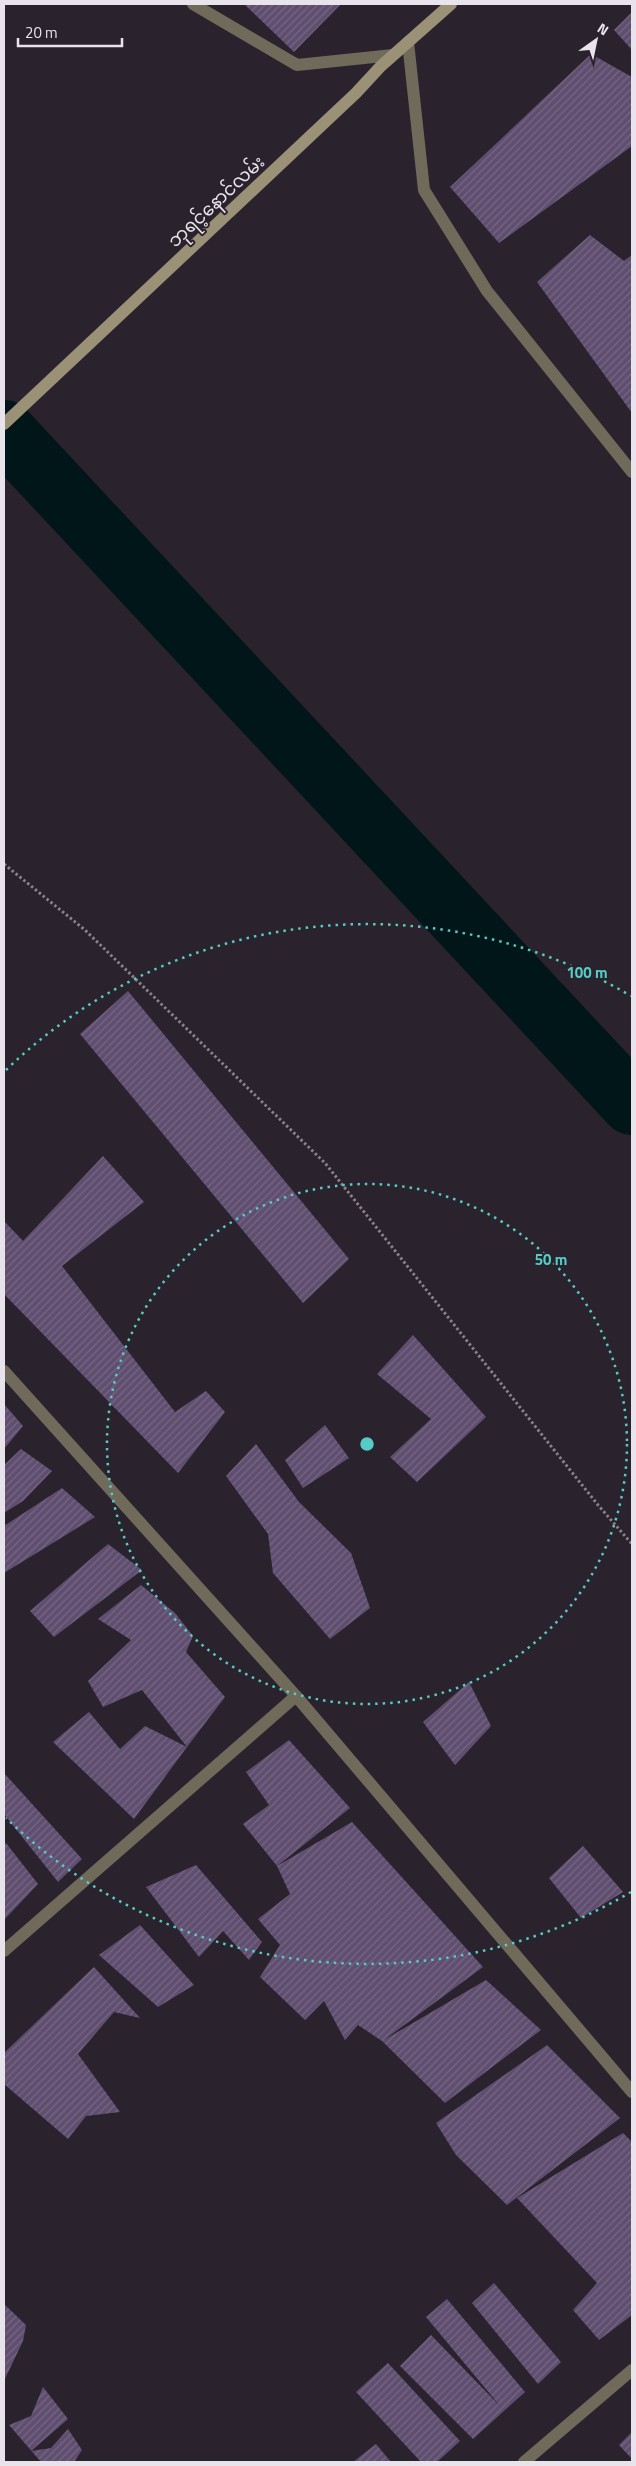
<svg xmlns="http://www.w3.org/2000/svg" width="636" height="2466" viewBox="0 0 636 2466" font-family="'Titillium Web','Noto Sans Myanmar',sans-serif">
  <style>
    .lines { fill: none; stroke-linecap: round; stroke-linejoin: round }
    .river { stroke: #001619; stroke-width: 62 }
    .building { fill: url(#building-hatch) }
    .path { stroke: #89828b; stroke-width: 3; stroke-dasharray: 2.5 2.5; stroke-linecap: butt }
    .street { stroke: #6f6a5a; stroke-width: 12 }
    .secondary { stroke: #9a9177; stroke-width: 12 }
    .ring { fill: none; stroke: #54cdc7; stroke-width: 2.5; stroke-dasharray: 2.5 5 }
    .labels { text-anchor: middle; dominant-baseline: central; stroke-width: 4; stroke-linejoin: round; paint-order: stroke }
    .street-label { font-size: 18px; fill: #e9e4eb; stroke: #2a222c }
    .centre { fill: #54cdc7; stroke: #2a222c; stroke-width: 2.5 }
    .ring-label { font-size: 15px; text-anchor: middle; font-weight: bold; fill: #54cdc7; stroke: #2a222c; stroke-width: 4; stroke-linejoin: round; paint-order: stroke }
  </style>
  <defs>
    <pattern id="building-hatch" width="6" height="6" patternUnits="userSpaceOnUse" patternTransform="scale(1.25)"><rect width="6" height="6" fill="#5f4e6f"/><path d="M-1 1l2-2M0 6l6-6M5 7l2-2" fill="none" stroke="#766784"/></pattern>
  </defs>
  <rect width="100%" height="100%" fill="#2a222c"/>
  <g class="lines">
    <!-- river -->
    <polyline class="river" points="4,431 632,1104"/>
  </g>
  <!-- building -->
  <g class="building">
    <polygon points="244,4 341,4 294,52"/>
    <polygon points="632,12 632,50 614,30"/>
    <polygon points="591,54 632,77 632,146 499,243 450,187"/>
    <polygon points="590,235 624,261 632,255 632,413 537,282"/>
    <polygon points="128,991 349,1259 303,1303 80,1034"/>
    <polygon points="103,1156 144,1202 62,1266 175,1412 206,1391 225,1412 178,1473 4,1294 4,1221 23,1241"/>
    <polygon points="413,1335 486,1417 417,1482 390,1457 431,1419 377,1374"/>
    <polygon points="4,1404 23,1426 4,1449"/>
    <polygon points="325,1425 349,1458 303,1488 285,1460"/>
    <polygon points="256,1444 299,1502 351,1553 370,1608 330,1639 273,1573 268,1534 226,1476"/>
    <polygon points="21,1449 52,1471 23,1501 4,1513 4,1465"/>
    <polygon points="62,1488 95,1517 4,1573 4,1526"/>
    <polygon points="108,1544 142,1570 54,1637 30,1611"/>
    <polygon points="141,1585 175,1613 193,1636 186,1652 225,1697 187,1747 142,1690 103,1707 88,1681 131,1640 98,1619"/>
    <polygon points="469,1682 491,1726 455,1765 423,1722"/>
    <polygon points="89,1712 120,1749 145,1726 187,1747 134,1819 53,1742"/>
    <polygon points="289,1740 350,1808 277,1866 243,1824 269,1805 246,1772"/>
    <polygon points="4,1773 82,1859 58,1882 4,1814"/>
    <polygon points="352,1822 483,1967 384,2040 486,1980 541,2030 445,2103 382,2041 358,2025 345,2040 324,2001 305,2020 260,1977 280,1945 258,1919 290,1894 277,1866"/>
    <polygon points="6,1843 38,1884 4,1920 4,1845"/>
    <polygon points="583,1846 623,1892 581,1918 549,1878"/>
    <polygon points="196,1865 262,1942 249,1960 223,1931 199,1957 146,1887"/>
    <polygon points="140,1925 194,1985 158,2007 99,1955"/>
    <polygon points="94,1967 140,2018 114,2012 78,2054 120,2112 86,2116 68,2139 4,2084 4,2053"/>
    <polygon points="547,2045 620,2118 507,2205 456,2155 436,2123"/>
    <polygon points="623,2133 632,2142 632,2315 599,2340 573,2310 597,2283 517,2198"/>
    <polygon points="494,2283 561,2362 538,2384 472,2303"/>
    <polygon points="447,2299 525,2392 473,2439 400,2366 431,2335 500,2406 426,2317"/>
    <polygon points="4,2304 26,2325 23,2341 4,2381"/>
    <polygon points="388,2363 460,2441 437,2462 421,2462 356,2392"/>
    <polygon points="43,2387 68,2419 31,2451 51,2448 68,2429 82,2450 74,2462 41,2462 9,2425 31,2416"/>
    <polygon points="632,2432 632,2459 619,2445"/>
    <polygon points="376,2444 391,2462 353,2462"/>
  </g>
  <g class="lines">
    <!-- path -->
    <polyline class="path" points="4,864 85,930 325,1163 598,1505 632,1544"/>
    <!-- street -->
    <g class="street">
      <polyline points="193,4 297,65 393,55"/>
      <polyline points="408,42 424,190 487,291 632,472"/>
      <polyline points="4,1371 296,1696 632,2092"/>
      <polyline points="4,1951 296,1696"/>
      <polyline points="524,2462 632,2370"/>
    </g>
    <!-- secondary -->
    <polyline class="secondary" points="4,424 356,93 381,66 451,4"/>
  </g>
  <!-- distance rings -->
  <g class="ring">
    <circle cx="367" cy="1444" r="260"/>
    <path d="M631 1892A520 520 0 0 1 6 1818M6 1070A520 520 0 0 1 631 996"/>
  </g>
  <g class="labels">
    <!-- street labels -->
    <g class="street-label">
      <text transform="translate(216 201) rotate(-43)">ဘုရင့်နောင်လမ်း</text>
    </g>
  </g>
  <circle cx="367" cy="1444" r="8" class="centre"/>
  <g class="ring-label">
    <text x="587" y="978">100 m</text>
    <text x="551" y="1265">50 m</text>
  </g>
  <!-- border -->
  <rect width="636" height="2466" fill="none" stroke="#e9e4eb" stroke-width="10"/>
  <!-- north arrow -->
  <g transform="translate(596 40) rotate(33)" stroke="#2a222c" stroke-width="4" paint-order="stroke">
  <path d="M0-4L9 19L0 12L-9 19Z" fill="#e9e4eb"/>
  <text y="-8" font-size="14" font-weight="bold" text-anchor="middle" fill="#e9e4eb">N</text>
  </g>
  <!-- scale -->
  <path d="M18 38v8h104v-8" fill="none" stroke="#e9e4eb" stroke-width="2.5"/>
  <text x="25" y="38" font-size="15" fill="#e9e4eb" stroke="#2a222c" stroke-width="4" paint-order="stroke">20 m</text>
</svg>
